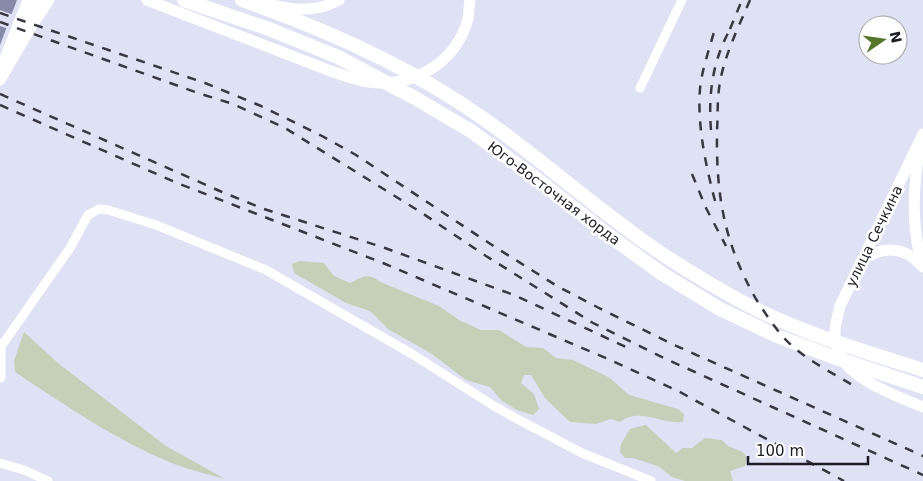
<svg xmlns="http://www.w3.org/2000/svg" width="923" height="481" viewBox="0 0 923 481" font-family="'DejaVu Sans',sans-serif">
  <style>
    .green { fill: #c4d0b8 }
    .water { fill: #878aa8 }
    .pier { fill: #dfe1f4 }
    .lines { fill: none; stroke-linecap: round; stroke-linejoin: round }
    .street { stroke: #fff; stroke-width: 9 }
    .secondary { stroke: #fff; stroke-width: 11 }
    .primary { stroke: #fff; stroke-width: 14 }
    .rail { stroke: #373841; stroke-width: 2.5; stroke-dasharray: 9 9; stroke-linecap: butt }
    .labels { text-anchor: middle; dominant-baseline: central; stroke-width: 5; stroke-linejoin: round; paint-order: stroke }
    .street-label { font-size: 14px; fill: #1c1d24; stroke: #fff }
  </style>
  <rect width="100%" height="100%" fill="#dfe1f4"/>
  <!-- green -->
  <g class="green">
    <path d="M299,261L324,263L334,276L350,283C363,277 368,272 380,282L439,306L459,320L481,330H499L526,347L543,348L556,358L573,360L610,378L629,395L678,409L684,414L683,422C661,424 640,407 620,422L611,419L596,424L570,422L545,398L531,375H524L521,383L534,394L539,409L533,415L517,410L502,401L490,387L466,380L432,354L388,329L370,311L346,303L294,273L292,264Z"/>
    <path d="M24,332L59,364L166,446L225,479C208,474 190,470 174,464C117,441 65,405 15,372L14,361Z"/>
    <polygon points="646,425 676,453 683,448 692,448 705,438 722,440 728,446 743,452 747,458 745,466 730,471 733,481 685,481 672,477 658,466 633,458 625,458 620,452 621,444 630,429"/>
  </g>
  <!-- water -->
  <polygon class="water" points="0,0 17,0 0,45"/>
  <!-- pier -->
  <polygon class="pier" points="0,10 14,15 9,29 0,26"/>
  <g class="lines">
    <!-- street -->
    <g class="street">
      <polyline points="640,88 682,0"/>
      <polyline points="0,348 70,248 88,215 99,209 108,210 156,225 266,270 412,354 494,406 521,421 582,453 651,481"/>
      <polyline points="0,463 24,470 48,481"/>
    </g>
    <!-- secondary -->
    <g class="secondary">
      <path d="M147,0L328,70C345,76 363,83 381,83C421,83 457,59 468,19C469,13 469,6 470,0"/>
      <path d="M268,4C292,10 316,13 339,0"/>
      <polyline points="18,36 38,0"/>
      <polyline points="2,66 28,0"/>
      <polyline points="0,80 31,27 49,0"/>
      <path d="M923,134L840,306C837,318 833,331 836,344C842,378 895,395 923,407"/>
      <path d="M919,151C913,191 911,228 923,267"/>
      <path d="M863,259C884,246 905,246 922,266"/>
      <polyline points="0,344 0,377"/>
    </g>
    <!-- primary -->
    <g class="primary">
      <polyline points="184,0 269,29 338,57 415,98 471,131 533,176 607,234 661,273 720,309 777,336 833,357 923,387"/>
      <path d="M242,0C325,29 410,67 481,117C529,150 572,188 618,222C652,249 689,272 726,293C787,329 856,349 923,370"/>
    </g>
    <!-- rail -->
    <g class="rail">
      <path d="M750,0C739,26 725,54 720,82C717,98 718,115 717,131C716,195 724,243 756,299C765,313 774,327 785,339C804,359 831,372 854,386"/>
      <polyline points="0,13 205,83 261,106 322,136 356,155 495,247 557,286 597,307 672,344 923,456"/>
      <polyline points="0,22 198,93 233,104 285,128 419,211 486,256 593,323 666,359 923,475"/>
      <polyline points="730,29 742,0"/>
      <polyline points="0,94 222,192 264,209 385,248 514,295 626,347"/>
      <polyline points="0,105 177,183 383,263 608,359 678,391 844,481"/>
      <path d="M711,130C708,93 713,58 732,26"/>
      <polyline points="692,174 706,208 726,246"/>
      <path d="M715,201C706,166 697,126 700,89C702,68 710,48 715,28"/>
    </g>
  </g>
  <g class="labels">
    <!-- street labels -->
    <g class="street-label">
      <text transform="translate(554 193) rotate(37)">Юго-Восточная хорда</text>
      <text transform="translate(874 236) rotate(-64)">улица Сечкина</text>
    </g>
  </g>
  <!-- north arrow -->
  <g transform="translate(883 40) rotate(77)"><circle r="24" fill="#ffffff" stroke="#a4a5a7"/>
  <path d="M0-4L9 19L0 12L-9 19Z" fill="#55752b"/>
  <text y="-8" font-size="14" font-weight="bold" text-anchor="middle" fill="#1c1d24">N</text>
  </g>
  <!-- scale -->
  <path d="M748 456v8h120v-8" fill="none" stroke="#1c1d24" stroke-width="2.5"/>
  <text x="756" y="456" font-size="15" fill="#1c1d24" stroke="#ffffff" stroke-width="4" paint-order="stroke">100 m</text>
</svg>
